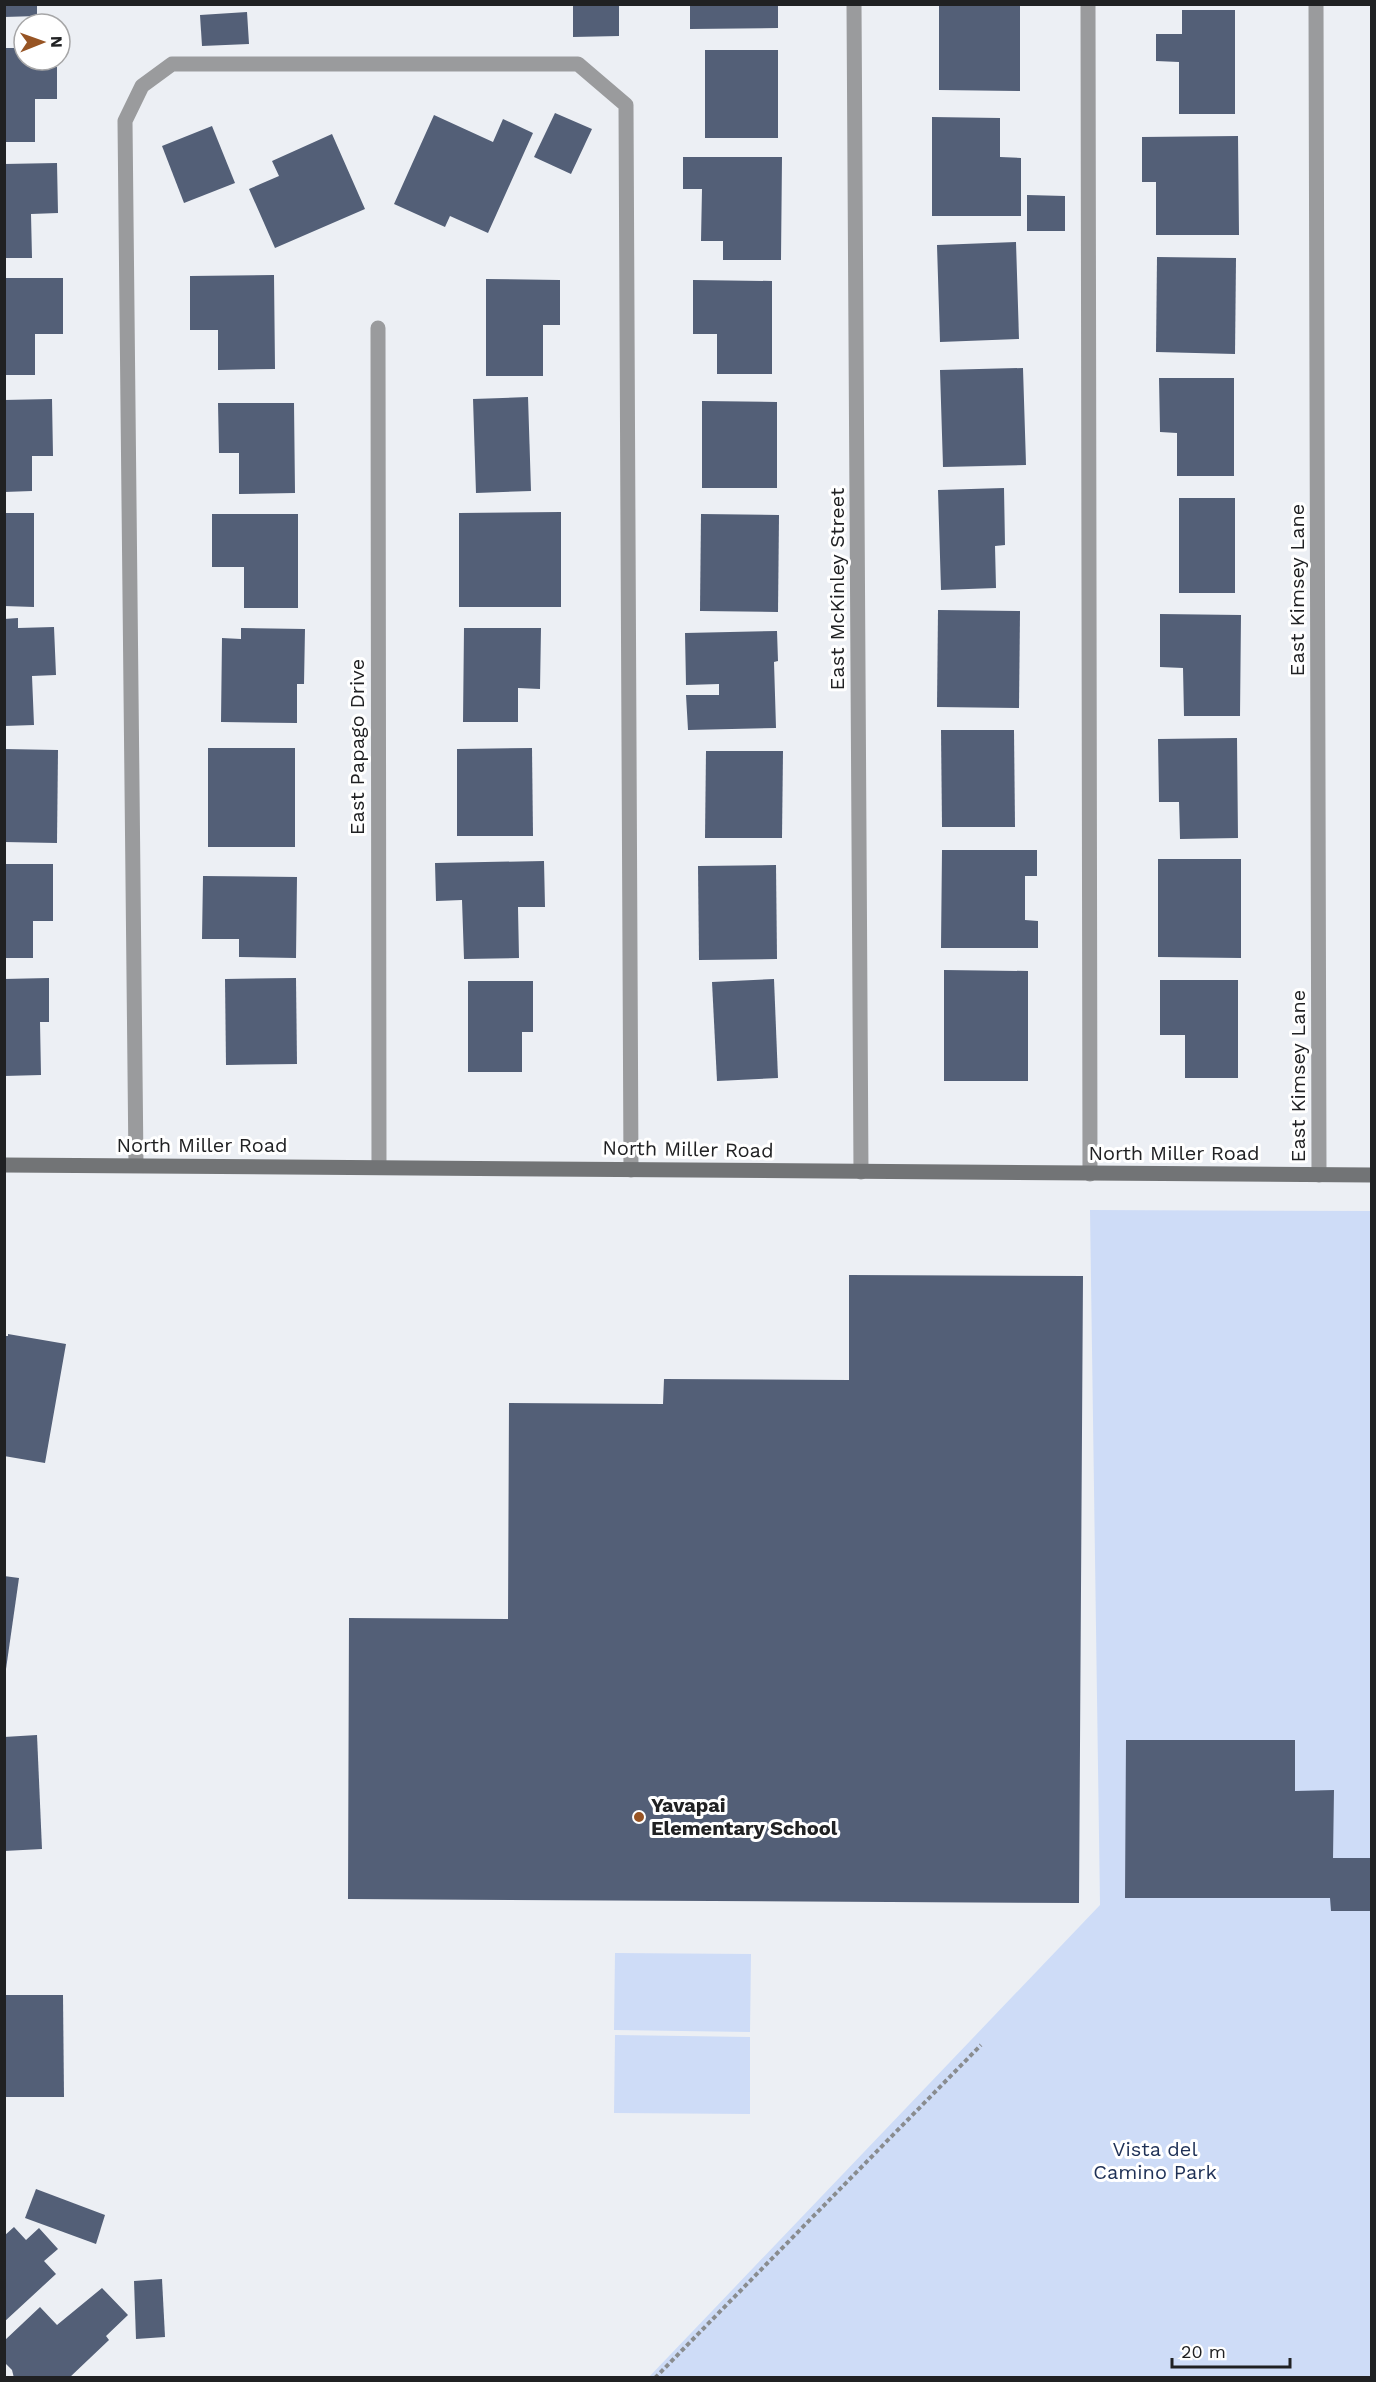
<svg xmlns="http://www.w3.org/2000/svg" width="1376" height="2382" viewBox="0 0 1376 2382" font-family="'Work Sans',sans-serif">
  <style>
    .green { fill: #cedcf7 }
    .building { fill: #535f77 }
    .lines { fill: none; stroke-linecap: round; stroke-linejoin: round }
    .path { stroke: #898c8f; stroke-width: 4; stroke-dasharray: 4.5 3; stroke-linecap: butt }
    .lane { stroke: #9a9b9d; stroke-width: 15 }
    .street { stroke: #9a9b9d; stroke-width: 15 }
    .secondary { stroke: #727476; stroke-width: 15 }
    .poi-dot { fill: #975424; stroke: #fff; stroke-width: 2 }
    .labels { text-anchor: middle; dominant-baseline: central; stroke-width: 6; stroke-linejoin: round; paint-order: stroke }
    .street-label { font-size: 20px; fill: #202123; stroke: #fff }
    .poi-label { font-size: 20px; font-weight: bold; fill: #202123; stroke: #fff; text-anchor: start }
    .park-label { font-size: 20px; fill: #1e3056; stroke: #fff }
  </style>
  <rect width="100%" height="100%" fill="#eceff4"/>
  <!-- green -->
  <g class="green">
    <polygon points="1090,1210 1371,1211 1371,2377 648,2378 1100,1905"/>
    <polygon points="615,1953 751,1954 750,2032 614,2030"/>
    <polygon points="615,2035 750,2037 750,2114 614,2113"/>
  </g>
  <!-- building -->
  <g class="building">
    <polygon points="4,4 37,4 37,16 4,17"/>
    <polygon points="573,4 619,4 619,36 573,37"/>
    <polygon points="690,4 778,4 778,28 690,29"/>
    <polygon points="939,4 1020,4 1020,91 939,90"/>
    <polygon points="1182,10 1235,10 1235,114 1179,114 1179,62 1156,61 1156,34 1182,34"/>
    <polygon points="247,12 249,44 202,46 200,15"/>
    <polygon points="4,48 24,48 24,60 35,60 35,67 57,67 57,99 35,99 35,142 4,142"/>
    <rect x="705" y="50" width="73" height="88"/>
    <polygon points="555,113 592,129 571,174 534,157"/>
    <polygon points="434,115 493,142 503,119 533,133 488,233 450,216 445,227 394,204"/>
    <polygon points="932,117 1000,118 1000,157 1021,158 1021,216 932,216"/>
    <polygon points="212,126 235,183 184,203 162,146"/>
    <polygon points="332,134 365,209 275,248 249,189 279,176 272,161"/>
    <polygon points="1238,136 1239,235 1156,235 1156,182 1142,182 1142,137"/>
    <polygon points="683,157 782,157 781,260 723,260 723,241 701,241 702,189 683,189"/>
    <polygon points="57,163 58,213 31,214 32,258 4,258 4,164"/>
    <polygon points="1027,195 1065,196 1065,231 1027,231"/>
    <polygon points="1016,242 1019,339 940,342 937,245"/>
    <polygon points="1157,257 1236,258 1235,354 1156,352"/>
    <polygon points="274,275 275,369 218,370 218,330 190,330 190,276"/>
    <polygon points="4,278 63,278 63,334 35,334 35,375 4,375"/>
    <polygon points="486,279 560,280 560,325 543,325 543,376 486,376"/>
    <polygon points="693,280 772,281 772,374 717,374 717,334 693,334"/>
    <polygon points="1023,368 1026,465 943,467 940,370"/>
    <polygon points="1159,378 1234,378 1234,476 1177,476 1177,433 1160,432"/>
    <polygon points="528,397 531,491 476,493 473,399"/>
    <polygon points="52,399 53,456 32,456 32,491 4,492 4,400"/>
    <polygon points="702,401 777,402 777,488 702,488"/>
    <polygon points="218,403 294,403 295,493 239,494 239,453 219,453"/>
    <polygon points="1004,488 1005,545 995,546 996,588 941,590 938,490"/>
    <rect x="1179" y="498" width="56" height="95"/>
    <polygon points="561,512 561,607 459,607 459,513"/>
    <polygon points="4,513 34,513 34,607 4,606"/>
    <polygon points="212,514 298,514 298,608 244,608 244,567 212,567"/>
    <polygon points="701,514 779,515 778,612 700,611"/>
    <polygon points="938,610 1020,611 1019,708 937,707"/>
    <polygon points="1160,614 1241,615 1240,716 1184,716 1183,668 1160,667"/>
    <polygon points="18,618 18,628 54,627 56,675 32,676 34,725 4,726 4,619"/>
    <polygon points="241,628 305,629 304,684 297,684 297,723 221,722 222,638 241,639"/>
    <polygon points="464,628 541,628 540,689 518,688 518,722 463,722"/>
    <polygon points="777,631 778,661 774,662 776,728 688,730 686,695 719,695 719,684 686,685 685,633"/>
    <polygon points="941,730 1014,730 1015,827 942,827"/>
    <polygon points="1237,738 1238,838 1180,839 1179,802 1159,802 1158,739"/>
    <rect x="208" y="748" width="87" height="99"/>
    <polygon points="532,748 533,836 457,836 457,749"/>
    <polygon points="4,749 58,750 57,843 4,842"/>
    <polygon points="706,751 783,751 782,838 705,838"/>
    <polygon points="942,850 1037,850 1037,876 1025,876 1025,920 1038,921 1038,948 941,948"/>
    <polygon points="1158,859 1241,859 1241,958 1158,957"/>
    <polygon points="544,861 545,907 518,907 519,958 464,959 462,900 436,901 435,863"/>
    <polygon points="4,864 53,864 53,921 33,921 33,958 4,958"/>
    <polygon points="776,865 777,959 699,960 698,866"/>
    <polygon points="203,876 297,877 296,958 239,957 239,939 202,939"/>
    <polygon points="944,970 1028,971 1028,1081 944,1081"/>
    <polygon points="49,978 49,1022 40,1022 41,1075 4,1076 4,979"/>
    <polygon points="296,978 297,1064 226,1065 225,979"/>
    <polygon points="774,979 778,1078 717,1081 712,982"/>
    <polygon points="1160,980 1238,980 1238,1078 1185,1078 1185,1035 1160,1035"/>
    <polygon points="468,981 533,981 533,1032 522,1032 522,1072 468,1072"/>
    <polygon points="849,1275 1083,1276 1079,1903 348,1899 349,1618 508,1619 509,1403 663,1404 664,1379 849,1380"/>
    <polygon points="8,1334 66,1344 45,1463 4,1456 4,1336 8,1336"/>
    <polygon points="4,1576 19,1578 6,1669 4,1669"/>
    <polygon points="37,1735 42,1849 4,1851 4,1737"/>
    <polygon points="1126,1740 1295,1740 1295,1791 1334,1790 1333,1858 1372,1858 1372,1911 1331,1911 1330,1898 1125,1898"/>
    <polygon points="4,1995 63,1995 64,2097 4,2097"/>
    <polygon points="36,2189 105,2215 96,2244 25,2218"/>
    <polygon points="14,2227 26,2240 39,2228 58,2249 44,2261 56,2274 4,2322 4,2236"/>
    <polygon points="162,2279 165,2337 136,2339 134,2281"/>
    <polygon points="102,2288 128,2315 106,2336 109,2340 69,2378 14,2378 12,2370 4,2362 4,2341 40,2307 57,2325"/>
  </g>
  <g class="lines">
    <!-- path -->
    <polyline class="path" points="655,2378 981,2045"/>
    <!-- lane -->
    <g class="lane">
      <polyline points="1088,4 1090,1174"/>
      <polyline points="136,1165 125,121 142,86 172,64 578,64 626,105 631,1170"/>
    </g>
    <!-- street -->
    <g class="street">
      <polyline points="854,4 861,1172"/>
      <polyline points="1316,4 1319,1175"/>
      <polyline points="378,328 379,1167"/>
    </g>
    <!-- secondary -->
    <polyline class="secondary" points="4,1165 1372,1175"/>
  </g>
  <!-- markers -->
  <circle class="poi-dot" cx="639" cy="1817" r="6"/>
  <g class="labels">
    <!-- street labels -->
    <g class="street-label">
      <text transform="translate(837 589) rotate(-90)">East McKinley Street</text>
      <text transform="translate(1297 590) rotate(-90)">East Kimsey Lane</text>
      <text transform="translate(357 747) rotate(-90)">East Papago Drive</text>
      <text transform="translate(1298 1076) rotate(-90)">East Kimsey Lane</text>
      <text x="202" y="1145">North Miller Road</text>
      <text transform="translate(688 1149) rotate(1)">North Miller Road</text>
      <text x="1174" y="1153">North Miller Road</text>
    </g>
    <!-- poi labels -->
    <g class="poi-label">
      <text x="651" y="1805">Yavapai<tspan x="651" dy="23">Elementary School</tspan></text>
    </g>
    <!-- park labels -->
    <g class="park-label">
      <text x="1155" y="2149">Vista del<tspan x="1155" dy="23">Camino Park</tspan></text>
    </g>
  </g>
  <!-- border -->
  <rect width="1376" height="2382" fill="none" stroke="#202123" stroke-width="12"/>
  <!-- north arrow -->
  <g transform="translate(42 42) rotate(89)"><circle r="28" fill="#ffffff" stroke="#a6a6a7" stroke-width="1.5"/>
  <path d="M0-4.5L10 22L0 15L-10 22Z" fill="#975424"/>
  <text y="-9" font-size="16" font-weight="bold" text-anchor="middle" fill="#202123">N</text>
  </g>
  <!-- scale -->
  <path d="M1172 2358v9h118v-9" fill="none" stroke="#202123" stroke-width="3"/>
  <text x="1181" y="2358" font-size="18" fill="#202123" stroke="#ffffff" stroke-width="4.5" paint-order="stroke">20 m</text>
</svg>
